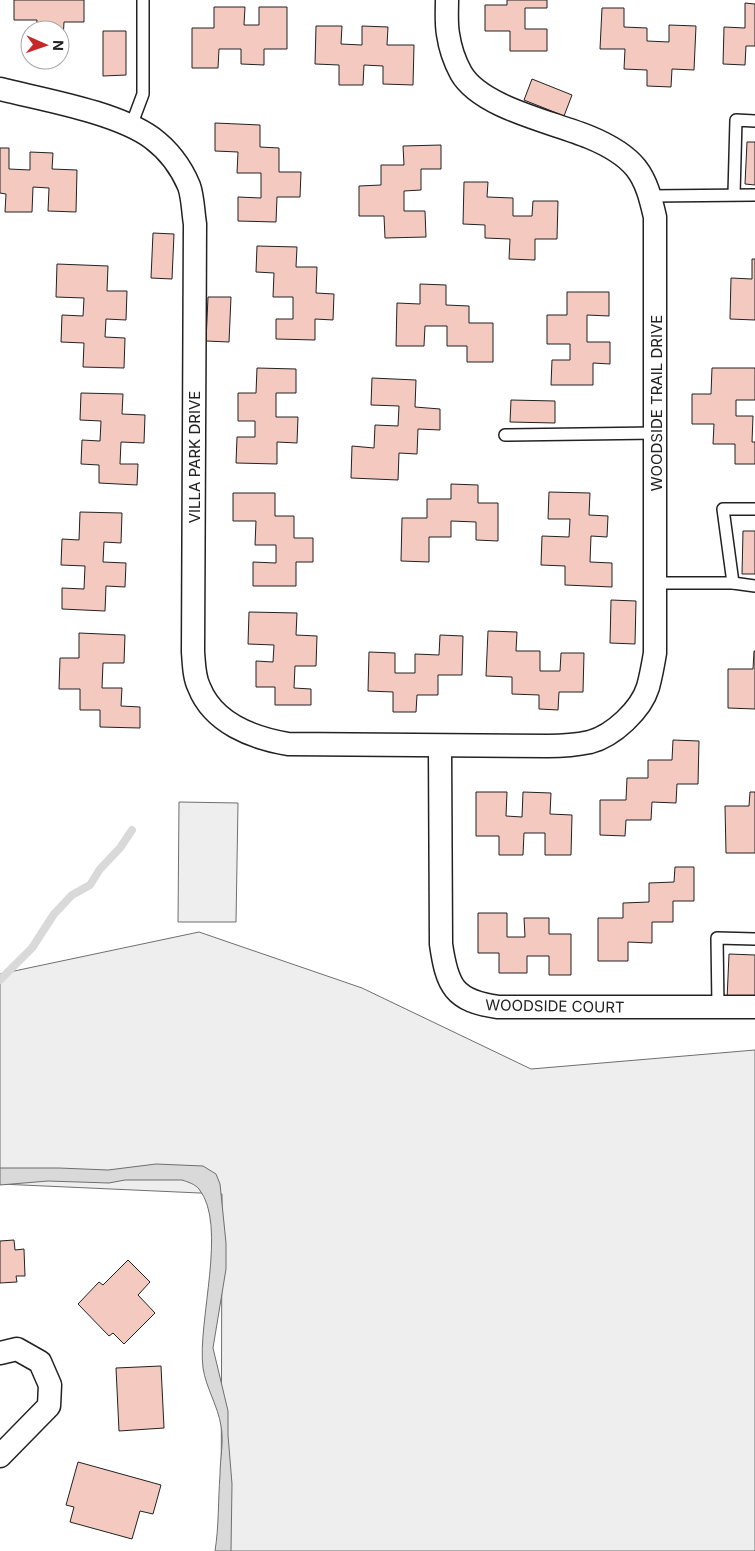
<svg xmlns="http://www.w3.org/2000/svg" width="755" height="1551" viewBox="0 0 755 1551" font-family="Inter,sans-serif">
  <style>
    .green { fill: #eee; stroke: #6f6f6f }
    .water { fill: #d9d9d9; stroke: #6f6f6f }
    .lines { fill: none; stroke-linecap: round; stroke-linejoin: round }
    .stream { stroke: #d9d9d9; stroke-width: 8 }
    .building { fill: #f3c9c0; stroke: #222 }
    .service-casing { stroke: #222; stroke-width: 14 }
    .minor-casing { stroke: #222; stroke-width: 25 }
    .service { stroke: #fff; stroke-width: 11 }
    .minor { stroke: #fff; stroke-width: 22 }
    .labels { text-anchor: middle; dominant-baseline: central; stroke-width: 4; stroke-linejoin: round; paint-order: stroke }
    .street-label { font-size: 15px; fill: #222; stroke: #fff }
  </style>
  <rect width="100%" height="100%" fill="#fff"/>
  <!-- green -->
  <g class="green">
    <polygon points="179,802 238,803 236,922 178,922"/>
    <polygon points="199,932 362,988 531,1069 755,1050 755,1551 221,1551 222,1194 0,1184 0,974"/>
  </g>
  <!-- water -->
  <path class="water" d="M156,1164L203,1166L216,1174L220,1184L226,1243V1269L213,1348L228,1411V1435L232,1484L231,1551H215C219,1526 218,1501 220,1475C220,1459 224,1442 221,1426C218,1406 206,1388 203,1368C197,1322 228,1225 199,1189C195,1184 188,1182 182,1180H125L109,1183L48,1181L0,1185V1168H59L108,1170Z"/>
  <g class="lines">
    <!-- stream -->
    <polyline class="stream" points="0,980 32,948 54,914 72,895 90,885 100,869 120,848 132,830"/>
  </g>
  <!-- building -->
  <g class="building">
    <polygon points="14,0 84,0 84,22 64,22 63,40 60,40 60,30 36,30 37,20 14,20"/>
    <polygon points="507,0 547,0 547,8 525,8 525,29 547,29 547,51 510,51 510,31 485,31 485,5 507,5"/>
    <polygon points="745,3 755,4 755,46 746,46 745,65 723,64 724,27 745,28"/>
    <polygon points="214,7 245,7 244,25 259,25 259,7 287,7 287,49 264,49 264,65 241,64 241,49 219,49 218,68 192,68 192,28 214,28"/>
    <polygon points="602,8 624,8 624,27 647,28 647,41 669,42 669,25 696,26 694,70 672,69 671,87 647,86 647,70 624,69 625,49 600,49"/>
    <polygon points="316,26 342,26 341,44 362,45 362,26 388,27 387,45 414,45 413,85 383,84 383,66 364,65 363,85 339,85 339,65 315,64"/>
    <polygon points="103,31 126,31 126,75 103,76"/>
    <polygon points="532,79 572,95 564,116 524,100"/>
    <polygon points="215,123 260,125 260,147 279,148 279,172 301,172 300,197 277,197 276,222 238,221 238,197 261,198 261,173 237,173 238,152 215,151"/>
    <polygon points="747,142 755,142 755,185 745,184"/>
    <polygon points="441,145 441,169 421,169 421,190 404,191 404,211 425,211 426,237 385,238 384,216 359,216 359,186 381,185 381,165 404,165 403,146"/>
    <polygon points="0,148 9,148 9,169 30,170 30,152 53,153 52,169 77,170 76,212 48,211 49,188 33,187 32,212 5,212 6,194 0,193"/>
    <polygon points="464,182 488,182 487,197 513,198 513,216 532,216 533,201 558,201 557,239 535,239 535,260 509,259 510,239 485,238 485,225 463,224"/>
    <polygon points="153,233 174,234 172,279 151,278"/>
    <polygon points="257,246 297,247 296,267 317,267 316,293 334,294 333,320 315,319 315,340 276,339 276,319 293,319 293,297 273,297 274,273 256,272"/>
    <polygon points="752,259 755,259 755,320 730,319 731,278 752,279"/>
    <polygon points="57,264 108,266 107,291 127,291 126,320 106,319 105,337 125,338 124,368 83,367 84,343 61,342 62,315 83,316 84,298 56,297"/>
    <polygon points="420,284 446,285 446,305 469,306 469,323 493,323 493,362 467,362 467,346 447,346 447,326 425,326 424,346 396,346 397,303 420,304"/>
    <polygon points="567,292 609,292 609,316 587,315 587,342 610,342 610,364 593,363 593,385 551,385 552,360 570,360 570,344 547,344 547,315 567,315"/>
    <polygon points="208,297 231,297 229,342 206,341"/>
    <polygon points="257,368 296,369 296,393 276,393 276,417 298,417 297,443 277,442 277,464 236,463 237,437 255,437 255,421 238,421 238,393 256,393"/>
    <polygon points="712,368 755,368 755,400 736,400 736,416 753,416 752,442 755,442 755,464 735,464 735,444 713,444 714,424 692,424 692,394 711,394"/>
    <polygon points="372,378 416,380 415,407 440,409 440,430 418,429 417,454 399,453 398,480 351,478 352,446 374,448 375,425 398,426 399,406 371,405"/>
    <polygon points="81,393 123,394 122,414 145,415 144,443 121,442 120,464 138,464 137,485 99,483 99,465 81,464 82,440 100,441 101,421 80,420"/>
    <polygon points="511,400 555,401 555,423 510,422"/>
    <polygon points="451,484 478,485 478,503 498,503 498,541 476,540 476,522 451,521 451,537 429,537 429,562 401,561 402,518 427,518 427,499 451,499"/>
    <polygon points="549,492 590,493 589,515 608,516 607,537 591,536 590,562 612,563 612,587 565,585 565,566 541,565 542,536 569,537 570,519 548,519"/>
    <polygon points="233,493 275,493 275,516 294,516 294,538 313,538 313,562 296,562 296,586 253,586 253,562 276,563 276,545 255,545 256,521 233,521"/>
    <polygon points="80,512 122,513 121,543 104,542 103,562 126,563 125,587 106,586 105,611 62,609 62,588 84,589 85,566 61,565 62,539 79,540"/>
    <polygon points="743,531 755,531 755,574 742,574"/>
    <polygon points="611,600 636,601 635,644 610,643"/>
    <polygon points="249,612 297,613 296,635 317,636 316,666 295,666 294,688 311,689 311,705 275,705 275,687 256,687 256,661 273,662 274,645 248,644"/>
    <polygon points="488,631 517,632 516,651 540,651 540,671 560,671 561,653 584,653 583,692 559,692 558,710 539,709 539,695 512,694 512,677 486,676"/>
    <polygon points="79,633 125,635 124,663 103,663 102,688 122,688 121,706 140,707 140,728 100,727 100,710 80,710 80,689 59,689 60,658 79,658"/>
    <polygon points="440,635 463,636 462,675 438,675 438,695 417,695 416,712 393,712 393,692 368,691 369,652 395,653 395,673 415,673 415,654 439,655"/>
    <polygon points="754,651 755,651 755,709 728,708 728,669 753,669"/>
    <polygon points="673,740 699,741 698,784 677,784 676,803 652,802 651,820 626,820 625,836 600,835 600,800 626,800 627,778 648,778 648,760 672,760"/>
    <polygon points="476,792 507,792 506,816 522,817 523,792 551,793 550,814 572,815 571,855 545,855 545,833 524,833 523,855 499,855 499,836 476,836"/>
    <polygon points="750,792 755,792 755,853 726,853 725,806 749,806"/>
    <polygon points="675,867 694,867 694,901 673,901 673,922 652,922 652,943 628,942 628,961 598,961 598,918 623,918 623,903 649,902 649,883 674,882"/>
    <polygon points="478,913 507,913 507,937 525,937 524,918 549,918 549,934 571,934 571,975 549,975 549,956 527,956 527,973 499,973 499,953 478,953"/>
    <polygon points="729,954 755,955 755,1000 727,1000"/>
    <polygon points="14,1240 15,1250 24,1249 25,1276 16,1276 17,1282 0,1283 0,1241"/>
    <polygon points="128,1260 150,1282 138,1295 155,1313 124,1344 113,1333 109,1336 78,1304 99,1282 103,1285"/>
    <polygon points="161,1366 164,1428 119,1431 116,1368"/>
    <polygon points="78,1462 161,1485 153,1514 140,1511 132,1539 70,1522 74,1507 66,1505"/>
  </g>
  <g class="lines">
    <!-- service casing -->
    <g class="service-casing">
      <g id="service">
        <polyline points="131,126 143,94 143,0"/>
        <polyline points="734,194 736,120 755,121"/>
        <polyline points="650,196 755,195"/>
        <polyline points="505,435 656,433"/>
        <polyline points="655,583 733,583 755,586"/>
        <polyline points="733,583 723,509 755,509"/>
        <polyline points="718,1007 717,938 755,939"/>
      </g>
    </g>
    <!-- minor casing -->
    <g class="minor-casing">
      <g id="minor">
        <path d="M0,89C44,100 116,112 152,138C168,150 181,167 189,186C193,197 193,212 195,224L193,652C194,664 194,677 199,687C213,723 253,738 288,744L548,746C562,746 576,745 590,742C613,736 641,710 648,687C651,676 653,665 655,653V217C651,200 647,182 636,168C624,153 606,144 589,137C553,122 481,108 461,73C455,62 450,48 448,34C446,23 447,11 447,0"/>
        <path d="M440,746L441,944C447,986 454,1001 498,1007H755"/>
        <polyline points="0,1353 17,1349 40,1362 50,1385 49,1406 0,1456"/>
      </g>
    </g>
    <!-- service -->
    <use href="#service" class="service"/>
    <!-- minor -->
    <use href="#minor" class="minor"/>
  </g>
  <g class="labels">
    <!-- street labels -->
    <g class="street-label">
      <text transform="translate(656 403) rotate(-90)">WOODSIDE TRAIL DRIVE</text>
      <text transform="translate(194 457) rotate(-90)">VILLA PARK DRIVE</text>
      <text transform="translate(555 1006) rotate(1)">WOODSIDE COURT</text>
    </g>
  </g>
  <!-- north arrow -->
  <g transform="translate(45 45) rotate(92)"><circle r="24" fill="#ffffff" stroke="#a7a7a7"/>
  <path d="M0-4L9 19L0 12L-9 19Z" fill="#c62828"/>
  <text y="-8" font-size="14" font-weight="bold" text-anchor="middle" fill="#222222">N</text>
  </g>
</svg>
